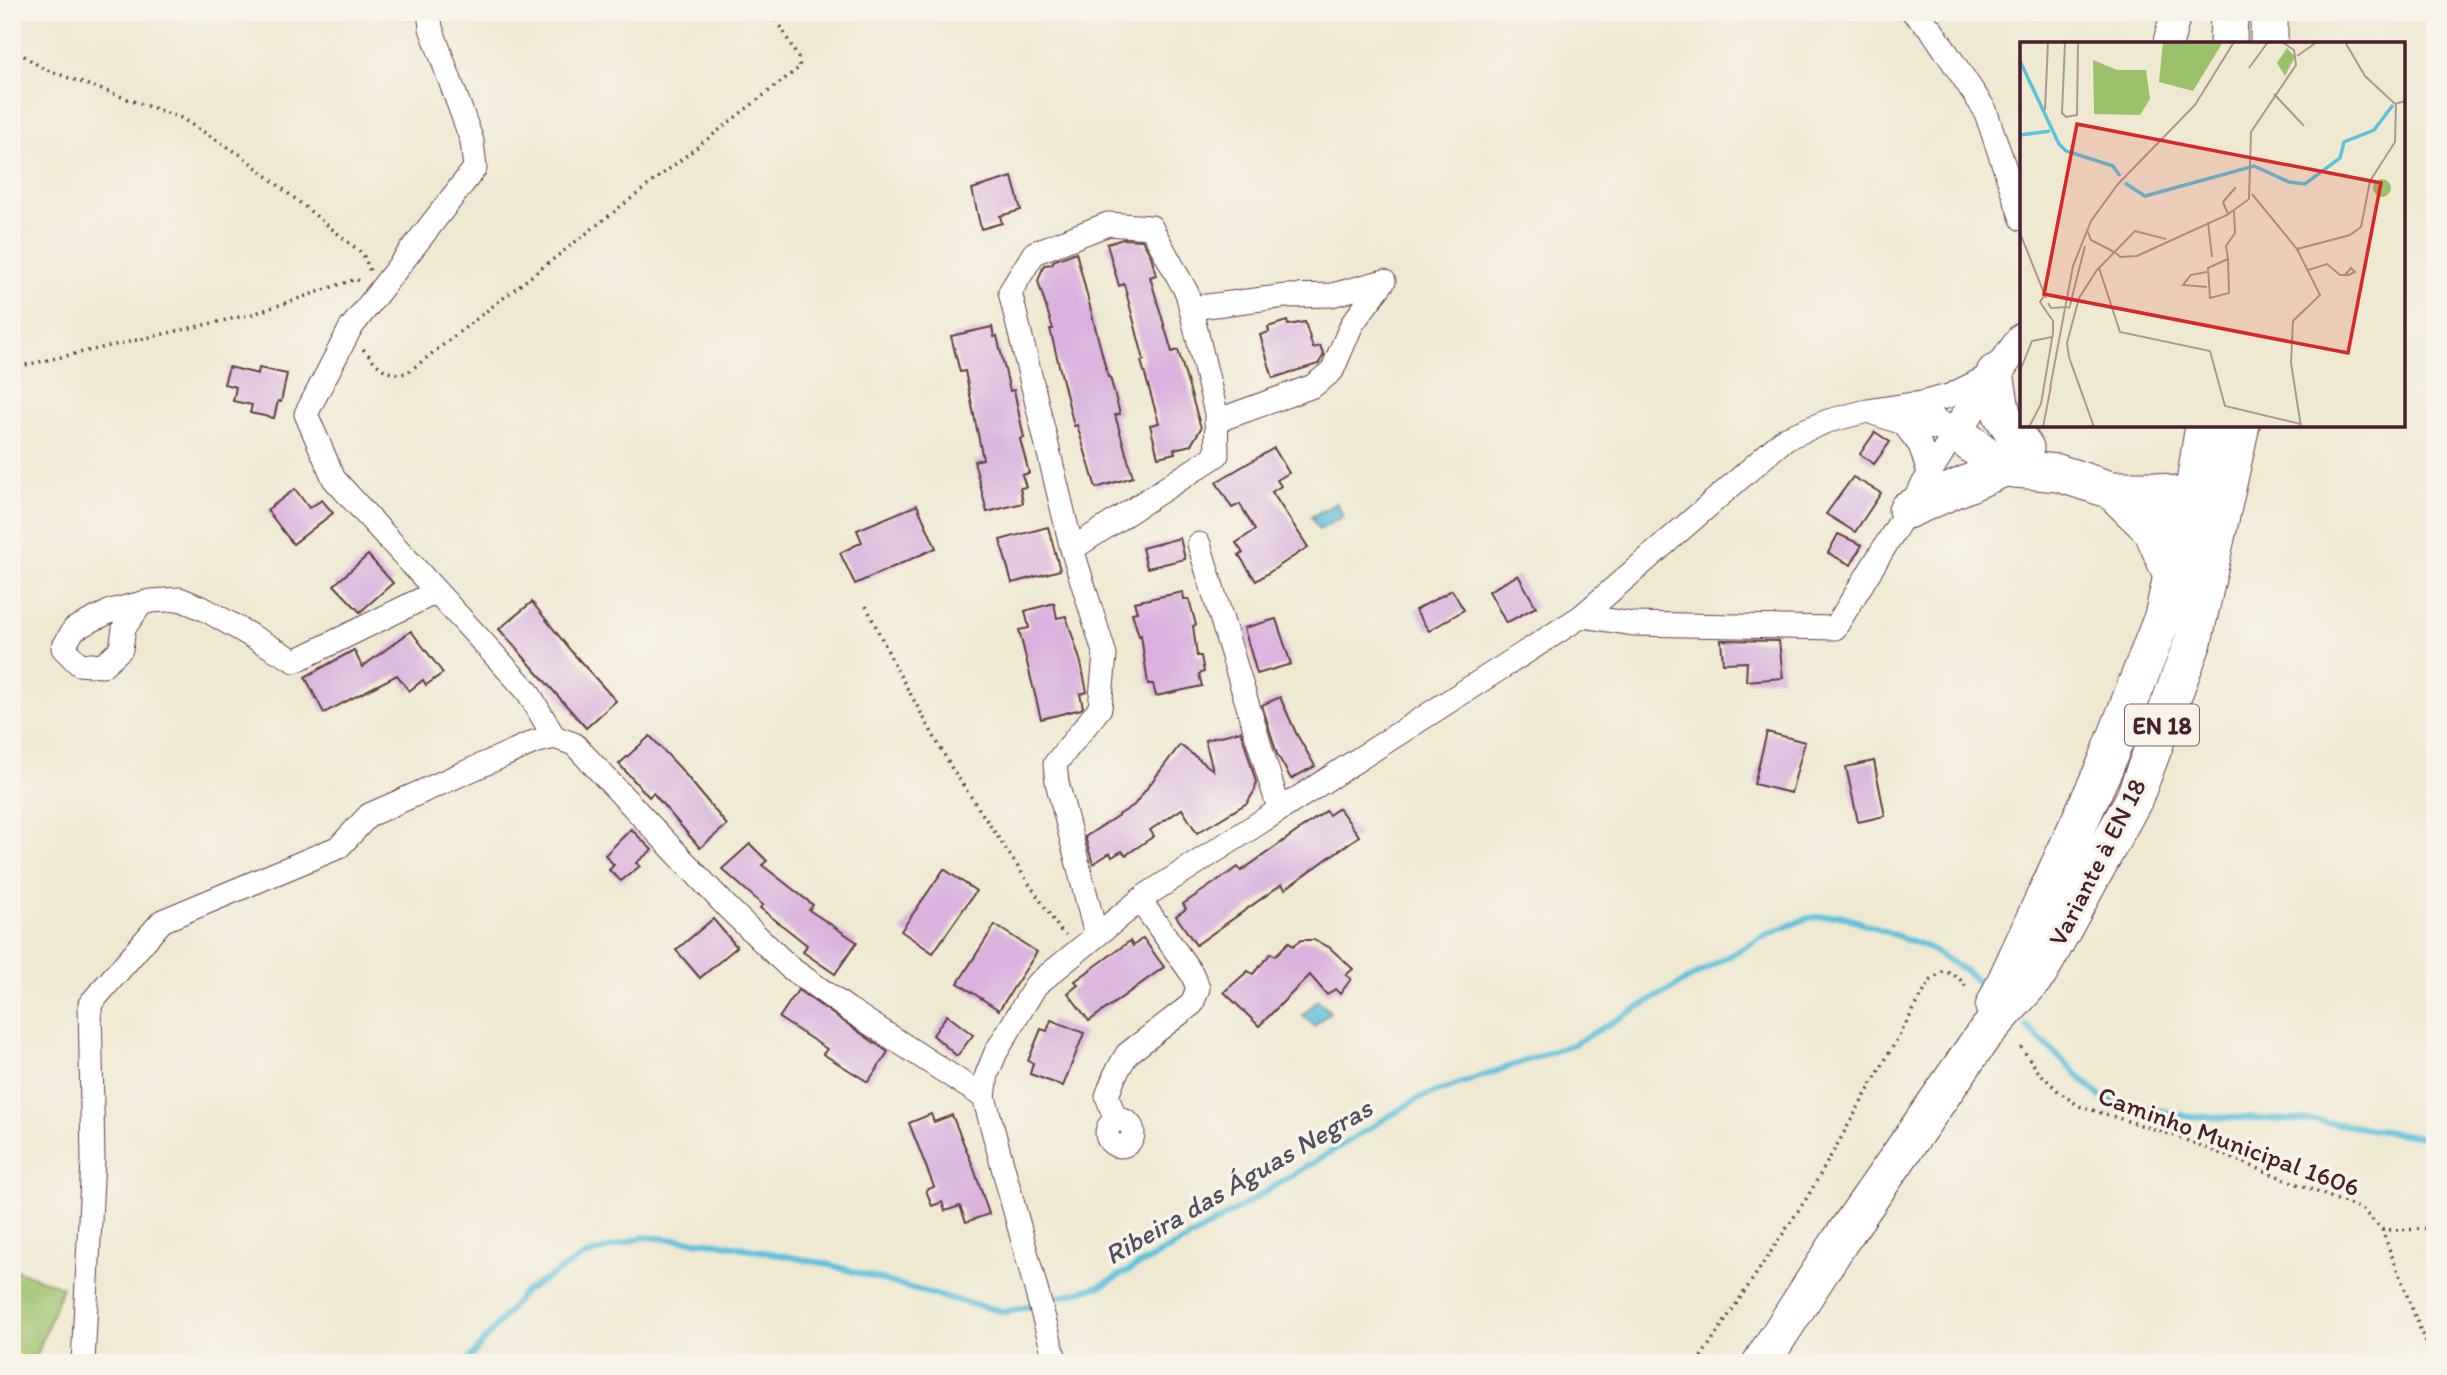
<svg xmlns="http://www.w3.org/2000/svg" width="2447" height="1375" viewBox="0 0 2447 1375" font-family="Itim,sans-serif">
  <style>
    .green { fill: #9bc16c; stroke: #72704c; stroke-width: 2 }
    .water { fill: #5dc1db; stroke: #547083; stroke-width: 2 }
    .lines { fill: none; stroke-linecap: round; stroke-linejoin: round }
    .stream { stroke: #5dc1db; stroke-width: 6 }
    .building { fill: #d9b3de }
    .minor-casing { stroke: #633d44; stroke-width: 25 }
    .tertiary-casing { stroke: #633d44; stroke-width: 32 }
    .primary-casing { stroke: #633d44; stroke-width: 39 }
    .path { stroke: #633d44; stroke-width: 3.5; stroke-dasharray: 2 5; stroke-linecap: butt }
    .minor { stroke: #fff; stroke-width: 23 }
    .tertiary { stroke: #fff; stroke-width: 30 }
    .primary { stroke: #fff; stroke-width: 37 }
    .labels { text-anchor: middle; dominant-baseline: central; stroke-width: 7; stroke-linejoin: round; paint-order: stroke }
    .shield { fill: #f7f3e8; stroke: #7e5f64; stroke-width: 2 }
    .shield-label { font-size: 24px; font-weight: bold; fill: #4a1f2b }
    .street-label { font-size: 26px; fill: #4a1f2b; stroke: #f7f3e8 }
    .water-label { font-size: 28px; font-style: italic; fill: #505060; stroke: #f7f3e8 }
    .inset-river { fill: none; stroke: #5dc1db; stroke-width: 3.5 }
    .inset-road { fill: none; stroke: #ad988f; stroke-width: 2 }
    .view { fill: #d62828; fill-opacity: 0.15; stroke: #d62828; stroke-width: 3.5 }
    .inset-edge { fill: none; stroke: #4a1f2b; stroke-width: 3.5 }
  </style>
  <rect width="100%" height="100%" fill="#f7f3e8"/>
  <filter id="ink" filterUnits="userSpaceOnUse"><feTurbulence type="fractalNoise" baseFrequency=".0143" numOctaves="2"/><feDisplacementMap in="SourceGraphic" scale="14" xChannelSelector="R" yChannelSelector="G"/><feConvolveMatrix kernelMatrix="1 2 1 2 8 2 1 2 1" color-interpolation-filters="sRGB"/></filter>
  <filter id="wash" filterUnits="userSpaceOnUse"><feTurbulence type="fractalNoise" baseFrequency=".00686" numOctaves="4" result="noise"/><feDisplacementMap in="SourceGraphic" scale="28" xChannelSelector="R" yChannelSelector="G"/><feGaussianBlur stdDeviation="1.57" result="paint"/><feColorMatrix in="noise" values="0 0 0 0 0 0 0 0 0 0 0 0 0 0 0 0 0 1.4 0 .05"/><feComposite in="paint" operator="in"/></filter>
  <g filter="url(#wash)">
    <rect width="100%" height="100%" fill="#efe9d1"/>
    <!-- green -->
    <polygon class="green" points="12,1269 62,1287 34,1363 12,1363"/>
    <!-- water -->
    <g class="water">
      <polygon points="1337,503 1343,516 1319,530 1311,517"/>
      <polygon points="1318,1000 1330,1012 1314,1026 1303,1015"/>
    </g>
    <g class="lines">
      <!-- stream -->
      <g class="stream">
        <polyline points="2026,1026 2102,1098 2186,1116 2319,1121 2435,1139"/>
        <polyline points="1045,1301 1100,1286 1193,1236 1419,1098 1574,1044 1766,935 1808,918 1840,915 1925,946 1967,972 1984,988"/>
        <polyline points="466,1363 524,1292 584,1256 644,1237 718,1243 827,1264 935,1295 1006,1312 1035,1304"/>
      </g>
    </g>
    <g id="blocks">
      <!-- building -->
      <g class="building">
        <polygon points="1012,177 1021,210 1000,216 1002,223 981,229 972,189"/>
        <polygon points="1123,239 1142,240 1151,256 1156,275 1150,277 1172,352 1178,350 1201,428 1191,445 1174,449 1175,453 1158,457 1150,425 1159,423 1141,361 1144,360 1124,284 1119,286 1107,244"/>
        <polygon points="1076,252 1108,377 1110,377 1120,414 1115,415 1133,477 1096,488 1077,425 1074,426 1050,329 1053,329 1038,281 1044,265 1053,264 1053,261"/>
        <polygon points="1287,321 1288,325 1305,322 1313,348 1320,346 1324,355 1318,364 1273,378 1260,335 1269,332 1268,327"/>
        <polygon points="992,327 994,337 997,336 1010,391 1014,390 1024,438 1020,439 1029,473 1022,475 1026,487 1020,488 1023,503 987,512 974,461 983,459 965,371 960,372 951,336"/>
        <polygon points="229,367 258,374 259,368 287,374 281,402 278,401 274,418 250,413 252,405 233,401 236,387 224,384"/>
        <polygon points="1875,432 1890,442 1874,464 1860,454"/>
        <polygon points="1274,448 1289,473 1277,480 1281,486 1272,492 1308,547 1256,581 1239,555 1243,553 1236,543 1255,530 1240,504 1232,508 1216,482"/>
        <polygon points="1853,477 1881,493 1855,532 1826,514"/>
        <polygon points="295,489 309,508 322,500 333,513 293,544 267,510"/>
        <polygon points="917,505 936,548 855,584 840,553 862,542 857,530"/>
        <polygon points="1048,527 1060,570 1012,583 1000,540"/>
        <polygon points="1838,534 1862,545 1851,565 1828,553"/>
        <polygon points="1180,538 1185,559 1147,568 1142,548"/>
        <polygon points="368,555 393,583 360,612 334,585"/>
        <polygon points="1518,575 1536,607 1506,623 1489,591"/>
        <polygon points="1452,590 1464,610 1429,631 1415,610"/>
        <polygon points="1183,592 1184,599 1189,599 1196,625 1193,626 1197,656 1201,656 1204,672 1199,674 1202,686 1156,696 1153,684 1148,684 1141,635 1139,636 1132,613 1137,612 1134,602"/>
        <polygon points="532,602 571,651 616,701 586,728 499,629"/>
        <polygon points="1054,603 1057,618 1066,616 1081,663 1087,692 1080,694 1083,707 1081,709 1041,719 1019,630 1029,628 1025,611"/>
        <polygon points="1276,619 1291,664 1257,674 1244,628"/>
        <polygon points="411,631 443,673 426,685 423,680 409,691 397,675 324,713 305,677 354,650 362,667"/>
        <polygon points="1721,640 1779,641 1783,678 1746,681 1747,662 1723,663"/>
        <polygon points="1280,697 1296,733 1315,766 1291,779 1277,754 1262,705"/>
        <polygon points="1241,731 1256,782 1255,790 1247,803 1197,833 1182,809 1150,830 1154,836 1126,855 1122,851 1112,857 1110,853 1093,864 1085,837 1134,805 1180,745 1213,770 1205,740"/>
        <polygon points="1767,732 1805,742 1791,793 1754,784"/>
        <polygon points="650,736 680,768 727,825 700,848 653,793 649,797 619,764"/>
        <polygon points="1874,761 1885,816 1858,822 1846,767"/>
        <polygon points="1339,808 1359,836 1285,889 1282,884 1196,945 1176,916 1186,909 1183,904 1238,867 1241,871 1326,811 1329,815"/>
        <polygon points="631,829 652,850 636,863 640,866 621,881 609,870 614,865 605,855"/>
        <polygon points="750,844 767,861 762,865 813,905 809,910 857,942 835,974 803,952 807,945 760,908 763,905 722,869"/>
        <polygon points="944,869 976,891 933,953 901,931"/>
        <polygon points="713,919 737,947 700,978 676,950"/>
        <polygon points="995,925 1037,952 999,1010 958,983"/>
        <polygon points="1143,938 1164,967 1089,1021 1068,993 1078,985 1075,981 1130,941 1133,946"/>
        <polygon points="1301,940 1314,940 1329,947 1353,969 1346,975 1351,979 1340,994 1335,989 1327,995 1310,975 1259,1026 1224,992 1248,971 1253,974 1271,953 1275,956 1289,942 1293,946"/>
        <polygon points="798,990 888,1052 868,1082 823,1054 827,1049 779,1018"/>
        <polygon points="947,1015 973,1035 957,1056 933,1035"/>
        <polygon points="1051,1020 1084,1033 1063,1086 1030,1074 1033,1063 1028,1061 1041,1029 1047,1031"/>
        <polygon points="931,1114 934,1122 952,1115 973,1166 989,1214 966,1222 960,1206 945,1211 942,1202 932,1206 926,1190 934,1187 909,1123"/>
      </g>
    </g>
  </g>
  <g filter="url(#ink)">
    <use href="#blocks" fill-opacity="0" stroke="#633d44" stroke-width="2"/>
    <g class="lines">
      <!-- minor casing -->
      <g class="minor-casing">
        <g id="minor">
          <polyline points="429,12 431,28 472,141 475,168 350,329 306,414 334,479 528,692 554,737"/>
          <polyline points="1913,12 1931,29 1985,110 2022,219"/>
          <polyline points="1191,308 1286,296 1332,295 1384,281 1352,324 1332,371 1313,386 1216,421"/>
          <polyline points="1913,405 1949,396 1995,373"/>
          <polyline points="1873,413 1903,423 1945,430"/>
          <polyline points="1903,423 1920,445 1929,473"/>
          <polyline points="1199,544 1279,809"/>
          <polyline points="1072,549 1217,455 1216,413 1187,293 1151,227 1108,224 1034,253 1010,292 1072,549 1105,655 1100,708 1055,764 1057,782 1096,935"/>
          <polyline points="141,604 124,628 121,649 102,666 79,664 63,648 74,629 111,611 151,601 180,599 206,610 295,661 436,592"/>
          <polyline points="1582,616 1633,624 1835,628 1955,432"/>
          <circle cx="1120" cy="1133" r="13"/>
          <polyline points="1116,1121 1107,1096 1115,1075 1127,1054 1192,1004 1198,988 1192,974 1140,900"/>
          <polyline points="83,1363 93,1159 90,1004 162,921 339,847 369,815 534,742 554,737 574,744 727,907 789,967 848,1009 984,1097"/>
          <polyline points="1056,1363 984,1097 987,1074 996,1052 1036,985 1145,896 1582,616 1786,438 1828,421 1867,411 1912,404 1955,432"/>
        </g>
      </g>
      <!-- tertiary casing -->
      <g class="tertiary-casing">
        <g id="tertiary">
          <polyline points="2168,44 2176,12"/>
          <polyline points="1955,432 2022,338"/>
        </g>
      </g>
      <!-- primary casing -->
      <g class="primary-casing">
        <g id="primary">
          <polyline points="2269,12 2269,44"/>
          <polyline points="2228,44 2229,12"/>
          <polyline points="1995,373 2002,415 2025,448"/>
          <polyline points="1955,432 2004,468 2058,473 2111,490 2150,490 2168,494 2189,521 2194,535"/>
          <polyline points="2111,490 2152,530 2172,576"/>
          <polyline points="1907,510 2004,468"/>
          <polyline points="1994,1007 2105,766 2163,616 2172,576 2189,521 2204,425"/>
          <polyline points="1761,1363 1840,1241 1982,1037 2039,973 2134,799 2193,642 2241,425"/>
        </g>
      </g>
      <!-- path -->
      <g class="path">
        <polyline points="12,48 44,69 181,118 241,155 363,254 370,271"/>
        <path d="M363,349C378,365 384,377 407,373L800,67L798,58L773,12"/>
        <polyline points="12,368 253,314 356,279 361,282"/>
        <polyline points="866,606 896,668 951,767 1060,930 1066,935"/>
        <polyline points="2021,1047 2038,1071 2059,1092 2079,1106 2176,1136 2363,1210 2382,1230 2433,1363"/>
        <polyline points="2382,1230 2435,1229"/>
        <polyline points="1697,1363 1808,1196 1930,981 1944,971 1958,977 1967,988"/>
      </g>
      <!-- minor -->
      <use href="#minor" class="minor"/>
      <!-- tertiary -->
      <use href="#tertiary" class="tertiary"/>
      <!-- primary -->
      <use href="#primary" class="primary"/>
    </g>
  </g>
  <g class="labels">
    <!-- shield labels -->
    <rect class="shield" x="2125" y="704.5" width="74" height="41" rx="5"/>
    <g class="shield-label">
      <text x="2162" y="725">EN 18</text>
    </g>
    <!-- street labels -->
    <g class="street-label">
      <text transform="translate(2097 862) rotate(-63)">Variante à EN 18</text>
      <text transform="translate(2229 1141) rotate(20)">Caminho Municipal 1606</text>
    </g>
    <!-- water labels -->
    <g class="water-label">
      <text transform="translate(1238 1181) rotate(-30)">Ribeira das Águas Negras</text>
    </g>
  </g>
  <!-- overview -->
  <g transform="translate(2020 42)">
    <rect width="385" height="385" fill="#efe9d1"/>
    <path d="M143,0H203L173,49L139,40ZM267,6L275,15L265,34L257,21ZM73,18L97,28H126L130,57L120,73L74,72ZM353 146a9 9 0 1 1 18 0a9 9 0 1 1-18 0Z" fill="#9bc16c"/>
    <path class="inset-river" d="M0,19L39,102L46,109L93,124L100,134M0,93L30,89M105,141L125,154L234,124L269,140L285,142L320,116L324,100L354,88L373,63"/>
    <path class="inset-road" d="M45,0L42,71L46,75L57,73L58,0M325,0L345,34L375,62L385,59M277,14L297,0M229,26L248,0M254,52L284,84M25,68L28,0M232,152L277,207L330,193L341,185L350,139L375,100L376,62M208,172L203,160L216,145M188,180L192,215M67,188L71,198L96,211M0,191L26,256M277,207L300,253L273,279L271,321L281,385M96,211L100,215L117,214L207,173L229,157L231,90L276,23L274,8L262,0M208,217L188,226L190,256L209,251L208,217L206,204L215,191L214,169M79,226L100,290L190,309L205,364L281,382M288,228L307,222L320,233H329L335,230L331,226L325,233M187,230L171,233L163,243L187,245M28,261L31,266L48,265M49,267L65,204M0,329L12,299L32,295M30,346L53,224L71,179L98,142L175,63L214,0M9,385L21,362L33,291V279L20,260L24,254M23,385L31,344M74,385L49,315L47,301L59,256L77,228L115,189L146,197"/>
    <path class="view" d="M57,82L361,141L328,311L24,252Z"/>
    <rect width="385" height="385" class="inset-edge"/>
  </g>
  <!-- margin -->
  <rect width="2447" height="1375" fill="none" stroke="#f7f3e8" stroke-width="42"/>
</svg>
